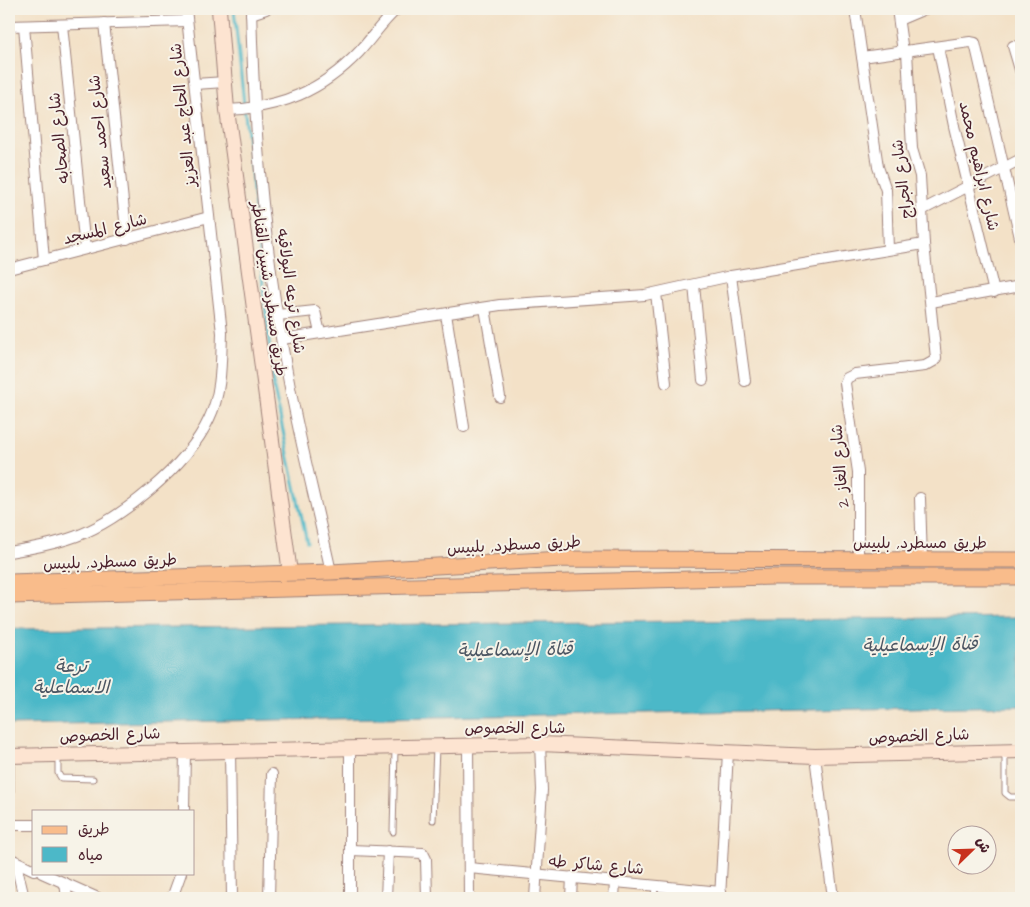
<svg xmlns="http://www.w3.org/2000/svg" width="1030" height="907" viewBox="0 0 1030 907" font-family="'Architects Daughter','Playpen Sans Arabic',sans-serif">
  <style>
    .water { fill: #4cb8c8; stroke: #4b6c7a }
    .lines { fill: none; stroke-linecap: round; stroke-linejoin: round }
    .stream { stroke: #4cb8c8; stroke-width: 3 }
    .lane-casing { stroke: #9e8079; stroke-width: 7 }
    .street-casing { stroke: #9e8079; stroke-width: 12 }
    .secondary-casing { stroke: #9e8079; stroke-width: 16 }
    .primary-casing { stroke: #9e8079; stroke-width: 17 }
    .lane { stroke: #fff; stroke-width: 5 }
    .street { stroke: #fff; stroke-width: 10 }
    .secondary { stroke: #fde4d1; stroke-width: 14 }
    .primary { stroke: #f9bc8b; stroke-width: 15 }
    .labels { text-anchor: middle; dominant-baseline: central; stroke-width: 4; stroke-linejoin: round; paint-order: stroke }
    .street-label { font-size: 16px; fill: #4a1f2b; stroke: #f7f3e8 }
    .water-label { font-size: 18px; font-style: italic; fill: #4b5562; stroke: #f7f3e8 }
  </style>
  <rect width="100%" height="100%" fill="#f7f3e8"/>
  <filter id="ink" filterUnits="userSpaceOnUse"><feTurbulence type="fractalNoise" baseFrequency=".02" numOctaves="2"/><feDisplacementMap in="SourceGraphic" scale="10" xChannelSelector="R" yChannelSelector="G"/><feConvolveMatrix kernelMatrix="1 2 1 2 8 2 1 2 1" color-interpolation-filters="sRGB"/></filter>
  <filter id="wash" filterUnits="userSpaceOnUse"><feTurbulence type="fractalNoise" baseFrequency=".0096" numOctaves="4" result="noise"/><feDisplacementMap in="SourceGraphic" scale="20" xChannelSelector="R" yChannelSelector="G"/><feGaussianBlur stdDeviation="1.12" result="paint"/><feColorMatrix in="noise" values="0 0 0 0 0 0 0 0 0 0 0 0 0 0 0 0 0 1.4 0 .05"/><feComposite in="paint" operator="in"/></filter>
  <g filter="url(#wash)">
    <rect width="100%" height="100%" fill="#f3e1c7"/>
    <!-- water -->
    <polygon class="water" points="1021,617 1021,706 9,725 9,629"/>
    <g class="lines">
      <!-- stream -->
      <polyline class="stream" points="234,9 274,389 307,542"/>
    </g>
  </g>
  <g filter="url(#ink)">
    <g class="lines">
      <!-- lane casing -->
      <g class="lane-casing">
        <g id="lane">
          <polyline points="1005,754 1005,793 1010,797 1021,797"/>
          <polyline points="58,755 58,773 61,778 93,779"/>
          <polyline points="11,795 11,756"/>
          <polyline points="433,820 436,748"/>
          <polyline points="393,832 395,749"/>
          <polyline points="654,898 655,886"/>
        </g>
      </g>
      <!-- street casing -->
      <g class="street-casing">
        <g id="street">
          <path d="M251,9C254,132 265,256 288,377C300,442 317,507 331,572"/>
          <polyline points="855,9 878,167 886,190 888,249"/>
          <polyline points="897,9 903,52"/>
          <polyline points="251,14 266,9"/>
          <polyline points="899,20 925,9"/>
          <polyline points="104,23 127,239"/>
          <polyline points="62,25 85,249"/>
          <polyline points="9,26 187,21"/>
          <polyline points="24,26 44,260"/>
          <polyline points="1013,46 1021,73"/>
          <polyline points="938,47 954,126 994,292"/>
          <polyline points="862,57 970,42 975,43 1021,242"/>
          <polyline points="195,84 225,82"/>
          <path d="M227,110C280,108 322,91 359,52C372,38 382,22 397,9"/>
          <polyline points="922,210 1021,159"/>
          <polyline points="9,269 209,217"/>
          <polyline points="731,276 745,381"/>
          <polyline points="694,285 703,380"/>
          <polyline points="656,293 666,383"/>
          <polyline points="931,302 1021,286"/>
          <polyline points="485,308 500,397"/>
          <polyline points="446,314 464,427"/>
          <polyline points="278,315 315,311 320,333"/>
          <polyline points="282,339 500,305 645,295 731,276 924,244"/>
          <polyline points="920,498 922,560"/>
          <path d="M9,552C28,549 49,545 68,539C117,524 188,465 209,419C222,393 221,361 222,333L186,9"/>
          <polyline points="858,560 858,472 845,383 847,378 855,374 925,366 934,361 936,358 924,244 920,176 912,149 907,51"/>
          <polyline points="468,745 469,898"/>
          <polyline points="350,747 350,898"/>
          <polyline points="230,749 232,898"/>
          <polyline points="815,756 833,898"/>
          <polyline points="184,811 185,751"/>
          <polyline points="9,825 34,825"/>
          <polyline points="351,850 423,853 426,859 427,898"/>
          <polyline points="9,858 34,870"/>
          <polyline points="16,864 24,898"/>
          <polyline points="469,868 721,892"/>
          <polyline points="42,873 98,898"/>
          <polyline points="65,883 67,898"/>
          <polyline points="172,898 181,873"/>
          <polyline points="269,898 272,774"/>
          <polyline points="386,898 388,851"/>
          <polyline points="535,898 542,790 540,744"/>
          <polyline points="571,898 572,877"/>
          <polyline points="614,898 615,882"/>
          <polyline points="720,898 728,752"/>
        </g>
      </g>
      <!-- secondary casing -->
      <g class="secondary-casing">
        <g id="secondary">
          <polyline points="219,9 227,110 290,573"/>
          <polyline points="9,756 540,744 815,756 1021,751"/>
        </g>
      </g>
      <!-- primary casing -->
      <g class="primary-casing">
        <g id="primary">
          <polyline points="9,582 331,572 562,559 1021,560"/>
          <polyline points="9,596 774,577 1021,577"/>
        </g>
      </g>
      <!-- lane -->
      <use href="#lane" class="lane"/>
      <!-- street -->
      <use href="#street" class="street"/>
      <!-- secondary -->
      <use href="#secondary" class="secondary"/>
      <!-- primary -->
      <use href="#primary" class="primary"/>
    </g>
  </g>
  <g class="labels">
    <!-- street labels -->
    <g class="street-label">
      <text transform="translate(183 115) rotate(-96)">شارع الحاج عبد العزيز</text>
      <text transform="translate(100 132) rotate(-96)">شارع احمد سعيد</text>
      <text transform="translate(59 138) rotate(-96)">شارع الصحابه</text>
      <text transform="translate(979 166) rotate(77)">شارع ابراهيم محمد</text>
      <text transform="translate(902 179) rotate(-97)">شارع الجراج</text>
      <text transform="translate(105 229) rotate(-14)">شارع المسجد</text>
      <text transform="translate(269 289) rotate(82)">طريق مسطرد, شبين القناطر</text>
      <text transform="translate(291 291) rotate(82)">شارع ترعه البولاقيه</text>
      <text transform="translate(840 466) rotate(-95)">شارع الغاز 2</text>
      <text x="920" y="543">طريق مسطرد, بلبيس</text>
      <text transform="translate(514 545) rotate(-3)">طريق مسطرد, بلبيس</text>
      <text transform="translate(110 562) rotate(-2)">طريق مسطرد, بلبيس</text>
      <text x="515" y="728">شارع الخصوص</text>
      <text transform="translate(110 735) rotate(-2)">شارع الخصوص</text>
      <text transform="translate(919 736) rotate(-2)">شارع الخصوص</text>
      <text transform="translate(596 865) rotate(5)">شارع شاكر طه</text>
    </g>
    <!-- water labels -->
    <g class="water-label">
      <text transform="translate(920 645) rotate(-1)">قناة الإسماعيلية</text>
      <text transform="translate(515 650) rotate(-1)">قناة الإسماعيلية</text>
      <text x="71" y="666">ترعة<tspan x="71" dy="21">الاسماعلية</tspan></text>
    </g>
  </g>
  <!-- margin -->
  <rect width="1030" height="907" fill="none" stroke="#f7f3e8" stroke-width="30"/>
  <!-- legend -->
  <rect x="32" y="810" width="162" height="65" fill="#f7f3e8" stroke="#b29e9c"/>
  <rect x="42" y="826" width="25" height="8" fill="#f9bc8b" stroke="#b29e9c"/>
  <text x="78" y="834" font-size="15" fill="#4a1f2b">طريق</text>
  <rect x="42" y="847" width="25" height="15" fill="#4cb8c8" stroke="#b29e9c"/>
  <text x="78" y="860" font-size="15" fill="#4a1f2b">مياه</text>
  <!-- north arrow -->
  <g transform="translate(972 850) rotate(67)"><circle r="24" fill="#f7f3e8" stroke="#b29e9c"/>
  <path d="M0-4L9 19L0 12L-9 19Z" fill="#c8321e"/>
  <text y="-8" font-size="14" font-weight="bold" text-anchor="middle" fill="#4a1f2b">ش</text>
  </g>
</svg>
